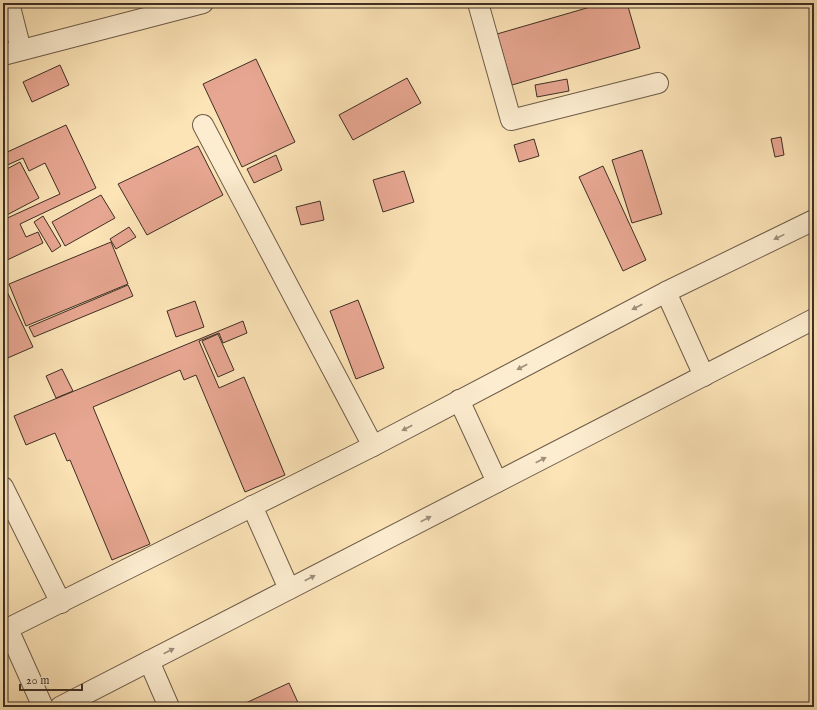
<svg xmlns="http://www.w3.org/2000/svg" width="817" height="710" viewBox="0 0 817 710" font-family="'IM FELL English',serif">
  <style>
    .building { fill: #e7a691; stroke: #3e2f24 }
    .lines { fill: none; stroke-linecap: round; stroke-linejoin: round }
    .minor-casing { stroke: #6e5c49; stroke-width: 22 }
    .minor { stroke: #fdedd0; stroke-width: 20 }
    .oneway { fill: #9e8e7a }
  </style>
  <rect width="100%" height="100%" fill="#fce4b7"/>
  <filter id="stains"><feTurbulence type="fractalNoise" baseFrequency=".005" numOctaves="4"/><feColorMatrix values="0 0 0 0 .2 0 0 0 0 .09 0 0 0 0 .02 0 0 0 .5 -.17"/></filter>
  <radialGradient id="worn" r=".72"><stop offset=".6" stop-color="#630" stop-opacity="0"/><stop offset="1" stop-color="#630" stop-opacity=".3"/></radialGradient>
  <!-- building -->
  <g class="building">
    <polygon points="604,3 627,3 640,48 512,85 497,34"/>
    <polygon points="256,59 295,142 242,167 203,84"/>
    <polygon points="60,65 69,85 32,102 23,82"/>
    <polygon points="407,78 421,103 353,140 339,115"/>
    <polygon points="567,79 569,91 537,97 535,85"/>
    <polygon points="66,125 96,188 20,224 26,237 38,232 43,243 3,262 3,220 60,194 45,163 29,171 23,158 3,167 3,154"/>
    <polygon points="781,137 784,155 775,157 771,139"/>
    <polygon points="534,139 539,156 519,162 514,145"/>
    <polygon points="198,146 223,195 147,235 118,184"/>
    <polygon points="642,150 662,214 632,223 612,160"/>
    <polygon points="276,155 282,170 254,183 247,169"/>
    <polygon points="20,162 39,198 3,217 3,171"/>
    <polygon points="603,166 646,260 623,271 579,177"/>
    <polygon points="404,171 414,202 383,212 373,180"/>
    <polygon points="101,195 115,218 65,246 52,222"/>
    <polygon points="320,201 324,220 301,225 296,207"/>
    <polygon points="43,216 61,246 52,252 34,222"/>
    <polygon points="129,227 136,237 116,249 110,239"/>
    <polygon points="111,242 128,284 26,326 9,284"/>
    <polygon points="3,283 33,347 3,360 4,327"/>
    <polygon points="128,285 133,296 34,337 29,327"/>
    <polygon points="358,300 384,368 356,379 330,311"/>
    <polygon points="195,301 204,327 176,337 167,311"/>
    <polygon points="243,321 247,333 223,343 219,333 199,341 219,388 244,377 285,475 245,492 196,375 184,380 180,370 93,407 150,544 112,560 70,460 67,461 55,433 26,445 14,416"/>
    <polygon points="218,334 234,370 218,377 202,341"/>
    <polygon points="62,369 73,391 56,398 46,376"/>
    <polygon points="289,683 300,707 237,707"/>
  </g>
  <g class="lines">
    <!-- minor casing -->
    <g class="minor-casing">
      <g id="minor">
        <polyline points="9,3 21,50"/>
        <polyline points="478,3 511,120 658,83"/>
        <polyline points="3,55 203,3"/>
        <polyline points="203,125 373,446"/>
        <polyline points="666,292 704,376"/>
        <polyline points="459,400 497,482"/>
        <polyline points="3,487 61,603"/>
        <polyline points="252,506 289,589"/>
        <polyline points="8,629 43,707"/>
        <polyline points="3,631 373,446 666,292 814,220"/>
        <polyline points="149,661 169,707"/>
        <polyline points="60,707 814,319"/>
      </g>
    </g>
    <!-- minor -->
    <use href="#minor" class="minor"/>
  </g>
  <!-- one-way arrows -->
  <defs><path id="oneway-solid" d="M-6-.8H1V-3.2L6.5 0L1 3.2V.8H-6Z"/></defs>
  <g class="oneway">
    <use href="#oneway-solid" transform="translate(779 237) rotate(154)"/>
    <use href="#oneway-solid" transform="translate(637 307) rotate(152)"/>
    <use href="#oneway-solid" transform="translate(522 367) rotate(152)"/>
    <use href="#oneway-solid" transform="translate(407 428) rotate(152)"/>
    <use href="#oneway-solid" transform="translate(541 460) rotate(-27)"/>
    <use href="#oneway-solid" transform="translate(426 519) rotate(-27)"/>
    <use href="#oneway-solid" transform="translate(310 578) rotate(-27)"/>
    <use href="#oneway-solid" transform="translate(169 651) rotate(-27)"/>
  </g>
  <!-- margin -->
  <rect width="817" height="710" fill="none" stroke="#fce4b7" stroke-width="16"/>
  <rect x="4" y="4" width="809" height="702" fill="none" stroke="#3e2f24" stroke-width="2"/>
  <rect x="8" y="8" width="801" height="694" fill="none" stroke="#3e2f24"/>
  <!-- scale -->
  <path d="M20 684v6h62v-6" fill="none" stroke="#3e2f24" stroke-width="2"/>
  <text x="26" y="684" font-size="12" fill="#3e2f24" stroke="#fdedd0" stroke-width="3" paint-order="stroke">20 m</text>
  <rect width="100%" height="100%" filter="url(#stains)"/>
  <rect width="100%" height="100%" fill="url(#worn)"/>
</svg>
